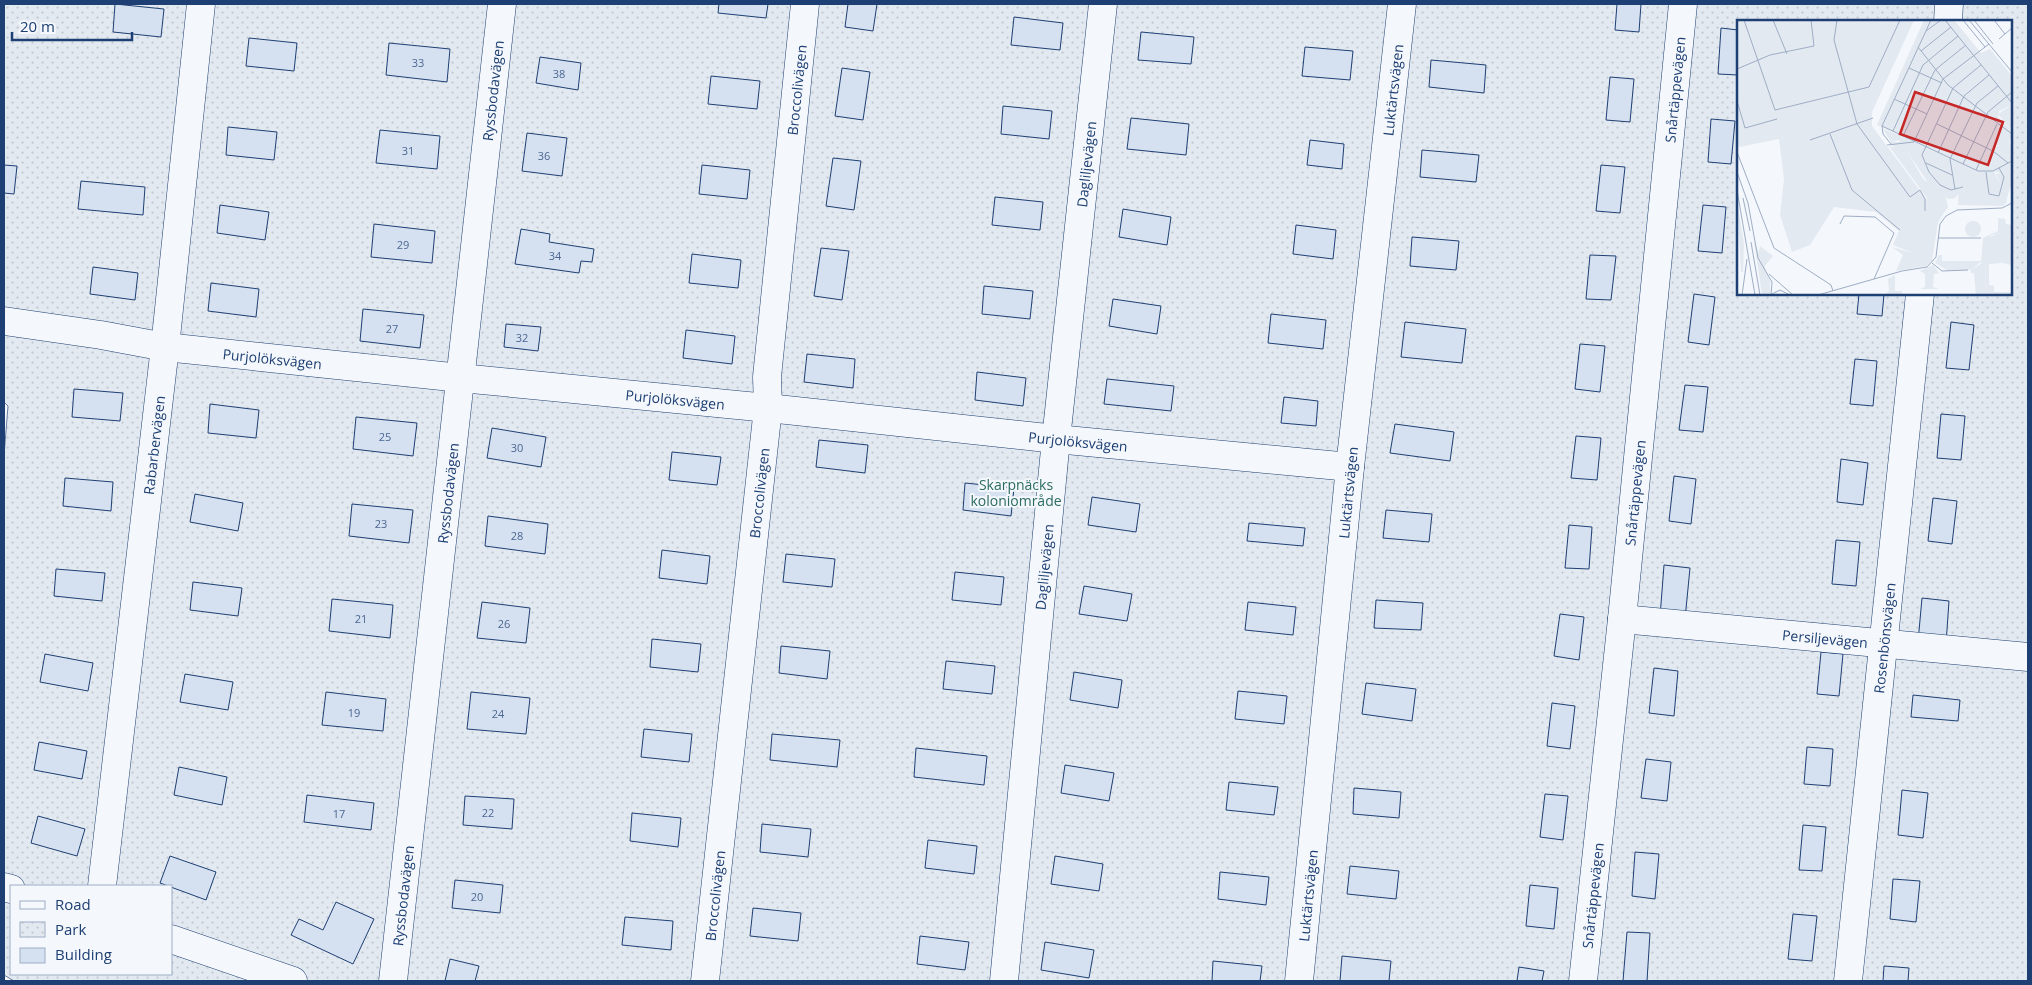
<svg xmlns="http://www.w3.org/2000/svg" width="2032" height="985" viewBox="0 0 2032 985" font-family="'Open Sans',sans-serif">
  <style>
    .park { fill: url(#park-dots); stroke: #687fa3; fill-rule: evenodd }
    .building { fill: #d5e0f0; stroke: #1d3f73 }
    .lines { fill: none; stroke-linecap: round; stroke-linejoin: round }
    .street-casing { stroke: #1d3f73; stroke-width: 29 }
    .street { stroke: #f4f7fb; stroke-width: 28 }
    .labels { text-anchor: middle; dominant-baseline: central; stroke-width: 4; stroke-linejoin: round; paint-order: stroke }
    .number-label { font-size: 11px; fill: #4b6792 }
    .street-label { font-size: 14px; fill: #1d3f73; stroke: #f4f7fb }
    .park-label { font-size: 14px; fill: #2c6c60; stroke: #f4f7fb }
    .inset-road { fill: none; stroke: #9eadc5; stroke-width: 1 }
    .view { fill: #c62828; fill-opacity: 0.15; stroke: #c62828; stroke-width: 2.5 }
    .inset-edge { fill: none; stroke: #1d3f73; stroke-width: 2.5 }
  </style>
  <defs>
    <pattern id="park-dots" width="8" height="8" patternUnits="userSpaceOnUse" patternTransform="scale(1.25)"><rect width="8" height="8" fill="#e3e9f0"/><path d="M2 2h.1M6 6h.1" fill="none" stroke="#c2c9d1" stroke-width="1.8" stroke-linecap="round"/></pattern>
  </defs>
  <rect width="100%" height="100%" fill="#f4f7fb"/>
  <!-- park -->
  <path class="park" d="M4,4H2028V981H14L4,975V456L8,406L4,402ZM1738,21H2011V294H1738ZM11,886H171V974H11Z"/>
  <!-- building -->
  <g class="building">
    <polygon points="115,4 164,9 161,37 113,32"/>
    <polygon points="719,4 768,4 766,18 718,13"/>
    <polygon points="848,4 877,4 873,31 845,27"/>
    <polygon points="1617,4 1641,4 1639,32 1615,30"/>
    <polygon points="1014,17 1063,23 1060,50 1011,45"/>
    <polygon points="1721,28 1738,30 1738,75 1718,74"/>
    <polygon points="1141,32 1194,37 1191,64 1138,60"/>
    <polygon points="249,38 297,43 294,71 246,66"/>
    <polygon points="389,43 450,49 447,82 386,75"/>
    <polygon points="1305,47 1353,51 1350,80 1302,76"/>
    <polygon points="540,57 581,63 578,90 536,83"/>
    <polygon points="1431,60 1486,65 1484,93 1429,87"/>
    <polygon points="842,68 870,72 863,120 835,116"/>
    <polygon points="711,76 760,81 757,109 708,104"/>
    <polygon points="1610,77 1634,79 1630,122 1606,120"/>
    <polygon points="1003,106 1052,111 1049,139 1001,134"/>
    <polygon points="1131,118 1189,124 1186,155 1127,149"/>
    <polygon points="1711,119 1735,121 1731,164 1708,162"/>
    <polygon points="228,127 277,132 274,160 226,155"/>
    <polygon points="380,130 440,136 437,169 376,163"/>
    <polygon points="527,133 567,138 562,176 522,171"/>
    <polygon points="1310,140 1344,144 1342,169 1307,165"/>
    <polygon points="1422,150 1479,155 1476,182 1420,177"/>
    <polygon points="833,158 861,161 854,210 826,206"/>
    <polygon points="4,165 17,166 14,194 4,193"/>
    <polygon points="702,165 750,170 747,199 699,194"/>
    <polygon points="1601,165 1625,167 1620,213 1596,211"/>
    <polygon points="81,181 145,187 143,215 78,209"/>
    <polygon points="995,197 1043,202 1040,230 992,225"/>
    <polygon points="220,205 269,212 265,240 217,233"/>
    <polygon points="1703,205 1726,207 1722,253 1698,251"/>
    <polygon points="1123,209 1171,217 1167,245 1119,237"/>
    <polygon points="374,224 435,231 432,263 371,257"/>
    <polygon points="1296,225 1336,230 1333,259 1293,254"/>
    <polygon points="521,229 550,234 549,242 594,249 592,262 581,261 579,273 515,264"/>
    <polygon points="1412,237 1459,241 1456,270 1410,266"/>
    <polygon points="821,248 849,251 842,300 814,296"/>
    <polygon points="692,254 741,260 738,288 689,283"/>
    <polygon points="1590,255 1616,256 1611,300 1586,299"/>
    <polygon points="93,267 138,273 135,300 90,294"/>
    <polygon points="211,283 259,289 256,317 208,311"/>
    <polygon points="984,286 1033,291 1030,319 982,314"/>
    <polygon points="1694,294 1715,297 1709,345 1688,342"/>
    <polygon points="1859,294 1884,294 1882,316 1857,314"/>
    <polygon points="1113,299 1161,306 1157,334 1109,326"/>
    <polygon points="363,309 424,315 420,348 360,341"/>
    <polygon points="1271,314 1326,320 1323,349 1268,343"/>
    <polygon points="1405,322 1466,329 1462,363 1401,357"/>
    <polygon points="1951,322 1974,325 1969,370 1946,368"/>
    <polygon points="506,324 541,327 538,351 504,347"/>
    <polygon points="686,330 735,336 732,364 683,358"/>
    <polygon points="1580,344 1605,346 1600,392 1575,389"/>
    <polygon points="807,354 855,359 853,388 804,382"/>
    <polygon points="1855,359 1877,361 1873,406 1850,404"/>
    <polygon points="977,372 1026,378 1023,406 975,400"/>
    <polygon points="1107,379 1174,386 1171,411 1104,404"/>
    <polygon points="1685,385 1708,387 1703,432 1679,430"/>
    <polygon points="74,389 123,393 120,421 72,417"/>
    <polygon points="1284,397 1318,401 1316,426 1281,423"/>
    <polygon points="210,404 259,410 256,438 208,433"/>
    <polygon points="1941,414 1965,416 1961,460 1937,458"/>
    <polygon points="356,417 417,423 413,456 353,449"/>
    <polygon points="1395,424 1454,432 1450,461 1390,453"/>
    <polygon points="492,428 546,437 541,467 487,458"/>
    <polygon points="1576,436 1601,438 1597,480 1571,478"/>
    <polygon points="819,440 868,445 865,473 816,467"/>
    <polygon points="672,452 721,457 717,485 669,480"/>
    <polygon points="1841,459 1868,463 1863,505 1837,502"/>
    <polygon points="1674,476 1696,479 1691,524 1669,521"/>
    <polygon points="65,478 113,482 111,511 63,506"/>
    <polygon points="965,483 1014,488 1011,516 963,510"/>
    <polygon points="195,494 243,503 238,531 190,522"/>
    <polygon points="1092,497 1140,504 1136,532 1088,525"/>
    <polygon points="1933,498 1957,501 1952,544 1928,541"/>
    <polygon points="352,504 413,510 409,543 349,536"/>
    <polygon points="1386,510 1432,514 1429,542 1383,538"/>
    <polygon points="488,516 548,524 545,554 485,546"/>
    <polygon points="1249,523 1305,528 1303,546 1247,541"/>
    <polygon points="1569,525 1592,527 1589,569 1565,568"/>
    <polygon points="1836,540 1860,542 1856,586 1832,584"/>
    <polygon points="662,550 710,556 707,584 659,578"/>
    <polygon points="786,554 835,559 832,587 783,582"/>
    <polygon points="1664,565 1690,568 1685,619 1660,617"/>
    <polygon points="56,569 105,573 102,601 54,596"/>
    <polygon points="955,572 1004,577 1001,605 952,600"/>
    <polygon points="193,582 242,588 238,616 190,610"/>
    <polygon points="1084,586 1132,594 1127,621 1079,614"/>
    <polygon points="1922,598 1949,601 1946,644 1918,642"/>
    <polygon points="332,599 393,605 390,638 329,631"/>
    <polygon points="1376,600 1423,603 1421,630 1374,628"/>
    <polygon points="482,602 530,608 526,643 477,638"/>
    <polygon points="1248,602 1296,607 1293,635 1245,630"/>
    <polygon points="1560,614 1584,617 1579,660 1554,656"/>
    <polygon points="652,639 701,644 698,672 650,667"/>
    <polygon points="781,646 830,651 827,679 779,673"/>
    <polygon points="1821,652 1843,654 1839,696 1817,694"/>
    <polygon points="45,654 93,663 88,691 40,682"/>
    <polygon points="946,661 995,666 992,694 943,689"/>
    <polygon points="1654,668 1678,671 1674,716 1649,713"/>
    <polygon points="1074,672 1122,680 1118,708 1070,700"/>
    <polygon points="185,674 233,682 228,710 180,702"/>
    <polygon points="1366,683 1416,689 1412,721 1362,714"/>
    <polygon points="1238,691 1287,696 1284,724 1235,719"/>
    <polygon points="326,692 386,699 383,731 322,725"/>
    <polygon points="471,692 530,698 526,734 467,729"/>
    <polygon points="1913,695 1960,700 1958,721 1911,717"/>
    <polygon points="1552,703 1575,706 1570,749 1547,746"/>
    <polygon points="644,729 692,734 689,762 641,757"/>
    <polygon points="772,734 840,740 837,767 770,760"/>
    <polygon points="39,742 87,751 82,779 34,770"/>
    <polygon points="1807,747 1833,749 1830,786 1804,784"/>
    <polygon points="916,748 987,756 984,785 914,777"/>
    <polygon points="1646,759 1671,762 1667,801 1641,798"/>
    <polygon points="1065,765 1114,773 1109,801 1061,793"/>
    <polygon points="179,767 227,777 222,805 174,795"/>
    <polygon points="1229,782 1278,787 1274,815 1226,810"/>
    <polygon points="1354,788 1401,792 1399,818 1353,814"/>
    <polygon points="1902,790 1928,793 1923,838 1898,835"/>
    <polygon points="1545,794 1568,796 1563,840 1540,837"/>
    <polygon points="307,795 374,803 371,830 304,822"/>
    <polygon points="465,796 514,799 512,829 463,825"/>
    <polygon points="632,813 681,818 678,847 630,841"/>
    <polygon points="38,816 85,829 77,856 31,843"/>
    <polygon points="762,824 811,829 808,857 760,852"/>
    <polygon points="1803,825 1826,827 1822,871 1799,870"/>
    <polygon points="928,840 977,846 974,874 925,868"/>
    <polygon points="1635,852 1659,854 1655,899 1632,896"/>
    <polygon points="170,856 216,872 206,900 160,883"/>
    <polygon points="1055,856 1103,864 1099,891 1051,884"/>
    <polygon points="1350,866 1399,871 1396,899 1347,894"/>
    <polygon points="1220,872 1269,877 1266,905 1218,899"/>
    <polygon points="1893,879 1920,881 1916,922 1890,919"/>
    <polygon points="455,880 503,885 500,913 452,908"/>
    <polygon points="1530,885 1558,888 1554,929 1526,926"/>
    <polygon points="336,902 374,919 353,964 291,935 299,919 323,930"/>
    <polygon points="753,908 801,913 798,941 750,936"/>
    <polygon points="1793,914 1817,916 1812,961 1788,959"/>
    <polygon points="625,917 673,921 671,950 622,945"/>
    <polygon points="1627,932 1650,933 1647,981 1623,981"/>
    <polygon points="920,936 969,942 965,970 917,964"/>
    <polygon points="1045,942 1094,950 1089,978 1041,970"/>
    <polygon points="1342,956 1391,961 1389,981 1340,981"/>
    <polygon points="450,959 479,966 475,981 445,981"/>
    <polygon points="1213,961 1262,966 1260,981 1212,981"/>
    <polygon points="1884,966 1909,968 1908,981 1883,981"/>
    <polygon points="1519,967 1544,971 1542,981 1517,981"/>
  </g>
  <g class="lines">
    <!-- street casing -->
    <g class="street-casing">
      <g id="street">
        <polyline points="1948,21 1949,4"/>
        <path id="s1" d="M4,321L101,335L165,347L461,378L768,408L1056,439L1350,467"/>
        <path id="s2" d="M1622,619L2028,657"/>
        <path id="s3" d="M102,886L165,347L201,4"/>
        <polyline points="4,887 11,889"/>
        <polyline points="171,939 293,981"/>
        <path id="s4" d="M393,981L502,4"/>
        <path id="s5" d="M705,981L768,408L767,377L805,4"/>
        <path id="s6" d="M1004,981L1056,439L1103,4"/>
        <path id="s7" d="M1299,981L1350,467L1402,4"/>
        <path id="s8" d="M1583,981L1622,619L1683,4"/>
        <path id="s9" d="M1848,981L1920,294"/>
      </g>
    </g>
    <!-- street -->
    <use href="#street" class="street"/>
  </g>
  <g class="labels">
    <!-- number labels -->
    <g class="number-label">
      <text x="418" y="62">33</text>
      <text x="559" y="73">38</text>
      <text x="408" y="150">31</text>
      <text x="544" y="155">36</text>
      <text x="403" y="244">29</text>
      <text x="555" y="255">34</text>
      <text x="392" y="328">27</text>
      <text x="522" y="337">32</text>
      <text x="385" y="436">25</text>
      <text x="517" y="447">30</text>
      <text x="381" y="523">23</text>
      <text x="517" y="535">28</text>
      <text x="361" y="618">21</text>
      <text x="504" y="623">26</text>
      <text x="354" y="712">19</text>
      <text x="498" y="713">24</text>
      <text x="488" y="812">22</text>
      <text x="339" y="813">17</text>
      <text x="477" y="896">20</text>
    </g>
    <!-- street labels -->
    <g class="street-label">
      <text stroke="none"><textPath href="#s4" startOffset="896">Ryssbodavägen</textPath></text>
      <text stroke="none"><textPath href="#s5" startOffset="896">Broccolivägen</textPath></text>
      <text stroke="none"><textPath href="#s7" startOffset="896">Luktärtsvägen</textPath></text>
      <text stroke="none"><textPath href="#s8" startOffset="896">Snårtäppevägen</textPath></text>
      <text stroke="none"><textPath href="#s6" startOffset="821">Dagliljevägen</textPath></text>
      <text stroke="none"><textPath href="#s1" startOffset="271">Purjolöksvägen</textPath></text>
      <text stroke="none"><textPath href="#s1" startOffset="676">Purjolöksvägen</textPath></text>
      <text stroke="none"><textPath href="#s1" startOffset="1081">Purjolöksvägen</textPath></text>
      <text stroke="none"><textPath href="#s3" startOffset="444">Rabarbervägen</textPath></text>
      <text stroke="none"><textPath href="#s7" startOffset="491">Luktärtsvägen</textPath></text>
      <text stroke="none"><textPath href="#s4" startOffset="491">Ryssbodavägen</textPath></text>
      <text stroke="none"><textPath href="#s5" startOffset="491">Broccolivägen</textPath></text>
      <text stroke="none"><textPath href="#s8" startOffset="491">Snårtäppevägen</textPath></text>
      <text stroke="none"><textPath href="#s6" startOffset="416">Dagliljevägen</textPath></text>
      <text stroke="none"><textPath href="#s2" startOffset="204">Persiljevägen</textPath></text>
      <text stroke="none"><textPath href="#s9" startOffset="345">Rosenbönsvägen</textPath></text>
      <text stroke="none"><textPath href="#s4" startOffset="86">Ryssbodavägen</textPath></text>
      <text stroke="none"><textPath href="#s5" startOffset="86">Broccolivägen</textPath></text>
      <text stroke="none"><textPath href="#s7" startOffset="86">Luktärtsvägen</textPath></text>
      <text stroke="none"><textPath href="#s8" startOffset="86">Snårtäppevägen</textPath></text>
    </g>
    <!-- park labels -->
    <g class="park-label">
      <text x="1016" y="484">Skarpnäcks<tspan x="1016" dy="16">koloniområde</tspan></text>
    </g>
  </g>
  <!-- overview -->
  <g transform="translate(1737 20)">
    <rect width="275" height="275" fill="#f4f7fb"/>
    <path d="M17,221L33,260V275H25ZM196,245L202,253L197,254L196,267L202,269H183L188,267V254L183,251Z" fill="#e3e9f0"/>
    <path d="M275,85V111L261,94ZM146,109L165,116L164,120L154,122ZM272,119L275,133L268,136L257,127L267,125ZM152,126L170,131L186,159L208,174L211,187L201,202L195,241L189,246L159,251L166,235L155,227L186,236L194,222L190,178ZM223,144L240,153L243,161V175L266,186L221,185ZM275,151V162L270,178L259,154ZM0,181L7,224L6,252H4ZM228 209a8 8 0 1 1 16 0a8 8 0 1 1-16 0ZM264,212L269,213L275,225V242L265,240L252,225L251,218ZM23,226L36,236L27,247L21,235ZM202,235H205V241H245L234,250H210L198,243ZM260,239L264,243L252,244V265L257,266V272H275V275H239L237,253L246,254L250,272L248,248L252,240ZM158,255V271H165V275H148L152,271L151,259Z" fill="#e3e9f0"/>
    <path d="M0,0H177L135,92V106L190,180L196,221L189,238L156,225L162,211L139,192L97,187L73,225L55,232L43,195L47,159L42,119L2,127L0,120Z" fill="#e3e9f0"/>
    <path d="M187,0H217L244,33L253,29L275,56V85L262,91L261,97L275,111V122L272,119L265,127L258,124L257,127L268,136L275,133V151L269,155L257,151L262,162L269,160L272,165L269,171L270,182L266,186L247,180L243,175V161L240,153L223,144L224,171L218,178L212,179L196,170L170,131H163L154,125V122H162L165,116L140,105ZM261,198L268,199L269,204L275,205V225L267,212L254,215L252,225L265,240L275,242V245L252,240L248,248L250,272L246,254L234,253V250L244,244L246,218L261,211Z" fill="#e3e9f0"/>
    <path class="inset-road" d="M7,0L38,90L132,67L163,0M36,0L50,34M100,0L97,20L120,104L173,177L183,170L188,179V191M194,0L145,106L241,151H256L275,141M208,0L275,83M226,0L248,27M232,0L275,52M237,0L256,24M257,0L268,14M189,11L204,0M262,19L275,8M181,27L211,65L275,114M184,31L214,7M172,48L205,63M0,49L33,35L77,26L74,0M157,79L190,94M0,81L8,108L40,99M200,104L256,131L271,143M145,106L146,114L154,124M156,111L186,45L221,16M93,114L115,170L163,210M166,116L198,50L229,25M73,120L136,98M150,125L177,122L206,59L252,24M0,132L37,228L94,265L96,271M201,133L227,76L252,55M189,143L215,155M226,144L251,92L275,72M239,150L260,104M0,152L11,183L21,238L35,262L34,275M249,152L252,174L262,176L267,157L262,148M226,167L214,170L203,165L192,152L185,135L216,68L244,45M218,169L213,139L240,83L261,66M0,170L18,275M6,178L13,211M103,204L107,196L138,197L157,213L137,259M201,218H244M14,222L23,275M195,243L205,251L231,250M32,254L56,275M35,274L43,270L53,275M5,275L10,239M81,275L165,251L190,247L199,237L203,204L209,196L220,190L265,188L275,183"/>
    <path class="view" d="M178,72L266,102L251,145L163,114Z"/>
    <rect width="275" height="275" class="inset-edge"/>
  </g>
  <!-- border -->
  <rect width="2032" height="985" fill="none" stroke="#1d3f73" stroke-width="10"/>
  <!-- legend -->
  <rect x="10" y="885" width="162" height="90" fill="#f4f7fb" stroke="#9eadc5"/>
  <rect x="20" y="901" width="25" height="8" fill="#f4f7fb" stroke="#9eadc5"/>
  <text x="55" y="910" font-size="15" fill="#1d3f73">Road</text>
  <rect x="20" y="922" width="25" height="15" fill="url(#park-dots)" stroke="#9eadc5"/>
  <text x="55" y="935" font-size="15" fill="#1d3f73">Park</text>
  <rect x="20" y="948" width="25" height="15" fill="#d5e0f0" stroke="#9eadc5"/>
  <text x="55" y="960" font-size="15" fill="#1d3f73">Building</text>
  <!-- scale -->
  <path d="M12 32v8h120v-8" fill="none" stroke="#1d3f73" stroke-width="2.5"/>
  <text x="20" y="32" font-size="15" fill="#1d3f73" stroke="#f4f7fb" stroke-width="4" paint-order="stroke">20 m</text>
</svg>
